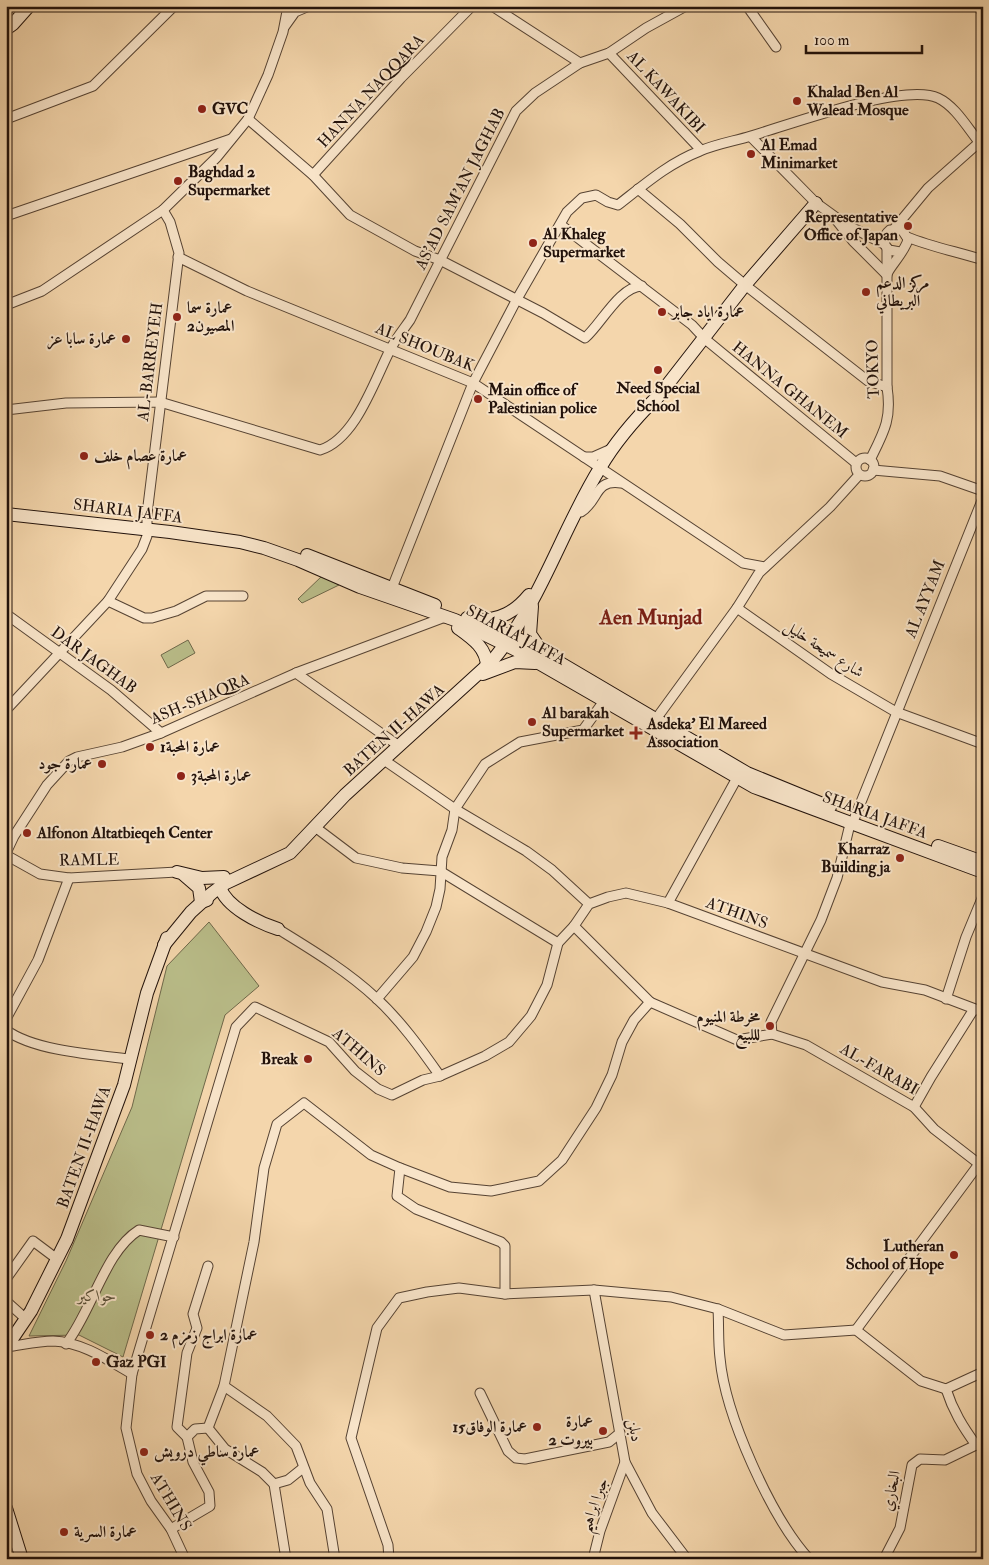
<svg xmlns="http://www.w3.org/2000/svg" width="989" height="1565" viewBox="0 0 989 1565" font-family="'IM FELL Double Pica',Amiri,serif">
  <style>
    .green { fill: #babe8a; stroke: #6e684a }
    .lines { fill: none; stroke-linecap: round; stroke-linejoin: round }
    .street-casing { stroke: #564333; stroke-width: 11 }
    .secondary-casing { stroke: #22120b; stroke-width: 14 }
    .street { stroke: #f8e4c9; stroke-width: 9 }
    .secondary { stroke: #f8e4c9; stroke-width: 12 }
    .poi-dot { fill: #8f2418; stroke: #f8e4c9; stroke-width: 2 }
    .labels { text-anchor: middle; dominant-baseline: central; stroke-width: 4; stroke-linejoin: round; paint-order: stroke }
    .street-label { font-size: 16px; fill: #22120b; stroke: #f8e4c9 }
    .poi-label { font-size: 16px; font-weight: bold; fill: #22120b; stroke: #f8e4c9; text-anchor: start }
    .park-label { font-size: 16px; font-style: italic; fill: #574e37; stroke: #f8e4c9 }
    .district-label { font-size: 21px; font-weight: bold; fill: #7a1f14; stroke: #f8e4c9 }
  </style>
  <rect width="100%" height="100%" fill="#f4d6ac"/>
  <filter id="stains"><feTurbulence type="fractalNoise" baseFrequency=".004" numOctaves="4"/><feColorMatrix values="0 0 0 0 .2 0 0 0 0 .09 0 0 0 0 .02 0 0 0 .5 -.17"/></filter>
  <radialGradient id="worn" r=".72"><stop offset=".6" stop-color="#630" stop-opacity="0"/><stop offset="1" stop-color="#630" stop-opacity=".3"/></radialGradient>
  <!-- green -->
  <g class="green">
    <polygon points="322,576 339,585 302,603 298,599"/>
    <polygon points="188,640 195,653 168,668 161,655"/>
    <polygon points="209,922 259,986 225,1015 123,1357 79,1335 29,1336 66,1261 132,1107 167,966"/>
  </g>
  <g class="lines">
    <!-- street casing -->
    <g class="street-casing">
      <g id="street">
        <polyline points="492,6 580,63"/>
        <polyline points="747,6 776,47"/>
        <polyline points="978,6 983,13"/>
        <polyline points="285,26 295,12 309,6"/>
        <polyline points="609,53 701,150"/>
        <polyline points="6,119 93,86 174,6"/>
        <path d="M248,119L313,175L350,215L415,251L440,260L543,313L585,338C602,323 619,287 642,286"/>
        <polyline points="751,137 816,203 845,224 884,244"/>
        <polyline points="313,175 401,78 472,6"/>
        <polyline points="638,189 680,224 718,262 745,285 868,381 887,387"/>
        <polyline points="6,216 231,139"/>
        <polyline points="837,221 853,241 887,275"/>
        <polyline points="561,225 692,325 705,339 856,463"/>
        <polyline points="894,229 928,188 983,139"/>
        <path d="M907,237C932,247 958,252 983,260"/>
        <polyline points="178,257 247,291 473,383 743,563 765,567"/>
        <path d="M888,272C893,263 907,248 908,239L902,230H890C883,236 882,244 889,250L900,252"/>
        <polyline points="6,305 42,291 163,210 217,157 248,119 268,75 283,32 288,6"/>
        <path d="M6,410L66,403L160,402L320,450C355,439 373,384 389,352C394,341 403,330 410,320L516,111L535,93L580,63L609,53L646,28L686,6"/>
        <polyline points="584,457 593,457 611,449"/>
        <circle cx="865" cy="467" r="9"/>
        <path d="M870,460C884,432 892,419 887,387V248"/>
        <polyline points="873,470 940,476 983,491"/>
        <path d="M581,512C599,501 594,479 621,483"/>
        <path d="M392,588L473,383L517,299L567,212L582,198L596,195L608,202L618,205C645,184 669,163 700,151C716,144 735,141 751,136C789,125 904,82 938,98C955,106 967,127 979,142"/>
        <polyline points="108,601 144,618 152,618 176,611 206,596 243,596"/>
        <polyline points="737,608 831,674 896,712 983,744"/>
        <polyline points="6,614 111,690 161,733"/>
        <polyline points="296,673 399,746"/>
        <polyline points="6,710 108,601 142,549 147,536 147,514 179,253 170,222 163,210"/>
        <polyline points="656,719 737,608 759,573 830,507 859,475"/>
        <polyline points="384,760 455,809 526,851 552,870 589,904"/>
        <polyline points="855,817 983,498"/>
        <polyline points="315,827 356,858 402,868 440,871 558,943"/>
        <polyline points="6,853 14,836 47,785 69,761 77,757 122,747 161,733 296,673 445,617"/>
        <polyline points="6,855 40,874 69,878 177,872"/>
        <polyline points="668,903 737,778"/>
        <path d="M278,929C312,950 347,971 376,998C400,1020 421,1049 440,1076"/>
        <polyline points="377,999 413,957 426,932 436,907 440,889 442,857 452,830 455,809 485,764 520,742 583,730 604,701"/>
        <polyline points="946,999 966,937 983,896"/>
        <polyline points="650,1002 737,1040 772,1034 806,1045 914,1107 934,1129 983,1167"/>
        <polyline points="6,1019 38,960 69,878"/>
        <path d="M6,1030C34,1051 96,1055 130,1059"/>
        <polyline points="772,1034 771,1022 821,920 837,878 850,824"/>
        <polyline points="914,1107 931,1077 974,1009"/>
        <polyline points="400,1168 450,1187 491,1191 539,1181 562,1160 596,1108 612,1075 622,1042 634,1020 650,1002 574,926"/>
        <polyline points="6,1279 33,1241 57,1259"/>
        <polyline points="594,1290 625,1462 652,1513 687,1559"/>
        <polyline points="6,1301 26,1319"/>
        <path d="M718,1309C719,1325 718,1342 720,1358C725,1415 771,1517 809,1559"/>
        <polyline points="856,1330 979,1164"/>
        <path d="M66,1344C92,1311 105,1251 139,1230L174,1237"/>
        <path d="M7,1347C22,1345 38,1341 53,1341C82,1342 108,1360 132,1374"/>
        <polyline points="224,1386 267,1416 296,1446 310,1483 327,1509 335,1559"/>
        <path d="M946,1389C953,1411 963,1427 976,1445L983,1446"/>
        <polyline points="946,1389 983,1372"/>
        <polyline points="480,1393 508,1451 516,1458 525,1459 609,1442 620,1433"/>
        <polyline points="208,1428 224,1386 254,1242 264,1168 277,1124 304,1103 371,1155 400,1168 397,1196 416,1209 501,1242 505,1246 505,1294"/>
        <polyline points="208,1428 225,1449 262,1472 274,1484 288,1480 303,1468"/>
        <polyline points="187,1437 177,1427 187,1353 197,1328 193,1314 208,1266"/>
        <polyline points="274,1484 286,1559"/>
        <polyline points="171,1529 210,1506 209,1492 193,1462 187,1437 195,1429 208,1428"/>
        <polyline points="185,1559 171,1529 151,1501 137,1474 126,1428 132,1374 236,1027 255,1007 329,1042 355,1071 378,1089 392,1095 423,1080 440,1076 485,1056 509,1042 531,1016 547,985 558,943 574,926 589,904 608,897 626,893 668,903 882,982 925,990 983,1012"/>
        <polyline points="389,1559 388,1545 351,1438 377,1328 399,1298 427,1292 459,1288 505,1294 594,1290 671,1297 718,1309 784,1335 856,1330 921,1381 946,1389"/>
        <polyline points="593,1559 600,1531 625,1462"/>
        <polyline points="884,1559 900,1528 912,1465 920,1459 945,1460 976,1445"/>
      </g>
    </g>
    <!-- secondary casing -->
    <g class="secondary-casing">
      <g id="secondary">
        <polyline points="6,29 13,24 29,6"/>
        <polyline points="654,402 745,285 816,203"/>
        <polyline points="6,514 170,532 240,542 264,548 298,560 360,587 455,620 516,650 754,787 983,872"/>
        <polyline points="307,555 435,605"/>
        <polyline points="532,606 530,634 541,650"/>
        <polyline points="467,618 523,641 747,773 830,807"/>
        <path d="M478,620C500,620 515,612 529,595"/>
        <path d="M458,628C472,638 487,648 487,667"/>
        <polyline points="483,674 515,662 535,663"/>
        <polyline points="938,846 983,862"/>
        <path d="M177,872L202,878L224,877L220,887C226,907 259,923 278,929"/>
        <polyline points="184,875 199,888 201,902 207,900"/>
        <path d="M164,945L191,912L212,893L224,884L290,853L345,795L492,661C541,603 561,531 600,468C615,442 637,417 657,397"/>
        <polyline points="6,1348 31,1311 67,1239 124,1085 147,993 167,938"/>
        <polyline points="6,1508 22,1559"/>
      </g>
    </g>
    <!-- street -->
    <use href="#street" class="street"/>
    <!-- secondary -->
    <use href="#secondary" class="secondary"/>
  </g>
  <!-- markers -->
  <g class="poi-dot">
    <circle cx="797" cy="101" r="5"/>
    <circle cx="202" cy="109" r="5"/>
    <circle cx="751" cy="154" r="5"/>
    <circle cx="178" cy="181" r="5"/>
    <circle cx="908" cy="226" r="5"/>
    <circle cx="533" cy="243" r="5"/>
    <circle cx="866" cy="292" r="5"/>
    <circle cx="662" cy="312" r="5"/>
    <circle cx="177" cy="317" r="5"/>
    <circle cx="126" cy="339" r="5"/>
    <circle cx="658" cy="370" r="5"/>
    <circle cx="478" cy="399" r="5"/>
    <circle cx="84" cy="456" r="5"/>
    <circle cx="532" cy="722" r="5"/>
    <path d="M633.5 725.5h5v5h5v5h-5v5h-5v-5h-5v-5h5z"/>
    <circle cx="150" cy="747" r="5"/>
    <circle cx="102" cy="764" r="5"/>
    <circle cx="181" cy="776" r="5"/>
    <circle cx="27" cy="833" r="5"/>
    <circle cx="900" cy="858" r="5"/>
    <circle cx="770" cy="1026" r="5"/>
    <circle cx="308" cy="1059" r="5"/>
    <circle cx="954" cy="1255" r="5"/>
    <circle cx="150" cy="1335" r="5"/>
    <circle cx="96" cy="1362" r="5"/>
    <circle cx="537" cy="1427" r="5"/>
    <circle cx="603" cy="1431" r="5"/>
    <circle cx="144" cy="1452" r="5"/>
    <circle cx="64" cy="1532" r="5"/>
  </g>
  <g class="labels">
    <!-- street labels -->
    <g class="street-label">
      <text transform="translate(371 91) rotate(-47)">HANNA NAQQARA</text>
      <text transform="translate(666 92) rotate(47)">AL KAWAKIBI</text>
      <text transform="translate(460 189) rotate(-63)">AS'AD SAM'AN JAGHAB</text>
      <text transform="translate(425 347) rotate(22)">AL SHOUBAK</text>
      <text transform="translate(150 362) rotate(-83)">AL-BARREYEH</text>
      <text transform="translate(873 369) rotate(-92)">TOKYO</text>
      <text transform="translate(790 390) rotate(39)">HANNA GHANEM</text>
      <text transform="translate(128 511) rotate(7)">SHARIA JAFFA</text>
      <text transform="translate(925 599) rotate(-68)">AL AYYAM</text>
      <text transform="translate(516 635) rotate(28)">SHARIA JAFFA</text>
      <text transform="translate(824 649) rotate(33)">شارع سميحة خليل</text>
      <text transform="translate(94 660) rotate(36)">DAR JAGHAB</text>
      <text transform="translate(200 699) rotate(-23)">ASH-SHAQRA</text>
      <text transform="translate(394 730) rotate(-42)">BATEN II-HAWA</text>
      <text transform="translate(875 815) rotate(20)">SHARIA JAFFA</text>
      <text transform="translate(89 860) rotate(-1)">RAMLE</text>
      <text transform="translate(737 913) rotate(20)">ATHINS</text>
      <text transform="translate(359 1052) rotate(41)">ATHINS</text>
      <text transform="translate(879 1069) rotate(30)">AL-FARABI</text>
      <text transform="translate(84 1147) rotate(-70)">BATEN II-HAWA</text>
      <text transform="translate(635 1430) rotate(80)">دبلن</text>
      <text transform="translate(891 1491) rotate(-79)">البخاري</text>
      <text transform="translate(171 1502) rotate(59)">ATHINS</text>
      <text transform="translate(594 1505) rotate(-71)">جبرا ابراهيم</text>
    </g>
    <!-- poi labels -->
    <g class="poi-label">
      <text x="807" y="92">Khalad Ben Al<tspan x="807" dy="18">Walead Mosque</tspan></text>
      <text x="212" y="109">GVC</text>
      <text x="761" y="145">Al Emad<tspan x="761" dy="18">Minimarket</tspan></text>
      <text x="188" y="172">Baghdad 2<tspan x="188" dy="18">Supermarket</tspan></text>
      <text x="898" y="217" text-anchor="end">Representative<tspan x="898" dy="18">Office of Japan</tspan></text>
      <text x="543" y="234">Al Khaleg<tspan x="543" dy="18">Supermarket</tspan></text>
      <text x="876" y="283">مركز الدعم<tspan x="876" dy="18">البريطاني</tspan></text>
      <text x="187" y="308">عمارة سما<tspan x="187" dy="18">المصيون2</tspan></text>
      <text x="672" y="312">عمارة اياد جابر</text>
      <text x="116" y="339" text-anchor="end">عمارة سابا عز</text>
      <text x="658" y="388" text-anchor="middle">Need Special<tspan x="658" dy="18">School</tspan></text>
      <text x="488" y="390">Main office of<tspan x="488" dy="18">Palestinian police</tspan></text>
      <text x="94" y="456">عمارة عصام خلف</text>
      <text x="542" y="713">Al barakah<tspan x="542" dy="18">Supermarket</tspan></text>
      <text x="647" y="724">Asdeka' El Mareed<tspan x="647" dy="18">Association</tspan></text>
      <text x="160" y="747">عمارة المحبة1</text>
      <text x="92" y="764" text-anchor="end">عمارة جود</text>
      <text x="191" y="776">عمارة المحبة3</text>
      <text x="37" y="833">Alfonon Altatbieqeh Center</text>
      <text x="890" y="849" text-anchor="end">Kharraz<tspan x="890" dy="18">Building ja</tspan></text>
      <text x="760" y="1017" text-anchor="end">مخرطة المنيوم<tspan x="760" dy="18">لللبيع</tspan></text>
      <text x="298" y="1059" text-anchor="end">Break</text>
      <text x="944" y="1246" text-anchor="end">Lutheran<tspan x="944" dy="18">School of Hope</tspan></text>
      <text x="160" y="1335">عمارة ابراج زمزم 2</text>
      <text x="106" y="1362">Gaz PGI</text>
      <text x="593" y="1422" text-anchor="end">عمارة<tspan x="593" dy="18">بيروت 2</tspan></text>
      <text x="527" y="1427" text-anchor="end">عمارة الوفاق15</text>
      <text x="154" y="1452">عمارة ساطي درويش</text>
      <text x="74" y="1532">عمارة السرية</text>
    </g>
    <!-- park labels -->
    <g class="park-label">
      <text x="97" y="1296">حواكير</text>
    </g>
    <!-- district labels -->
    <g class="district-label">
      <text x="651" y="617">Aen Munjad</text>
    </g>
  </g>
  <!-- margin -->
  <rect width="989" height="1565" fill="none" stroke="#f4d6ac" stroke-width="25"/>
  <rect x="8" y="8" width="974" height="1550" fill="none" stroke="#22120b" stroke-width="2.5"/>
  <rect x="12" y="12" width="964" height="1540" fill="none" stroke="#22120b"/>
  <!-- scale -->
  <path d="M806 45v8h116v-8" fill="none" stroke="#22120b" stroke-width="2.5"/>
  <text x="814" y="45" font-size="15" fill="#22120b" stroke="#f8e4c9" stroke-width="4" paint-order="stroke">100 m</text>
  <rect width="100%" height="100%" filter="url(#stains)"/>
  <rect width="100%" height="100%" fill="url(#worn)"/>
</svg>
